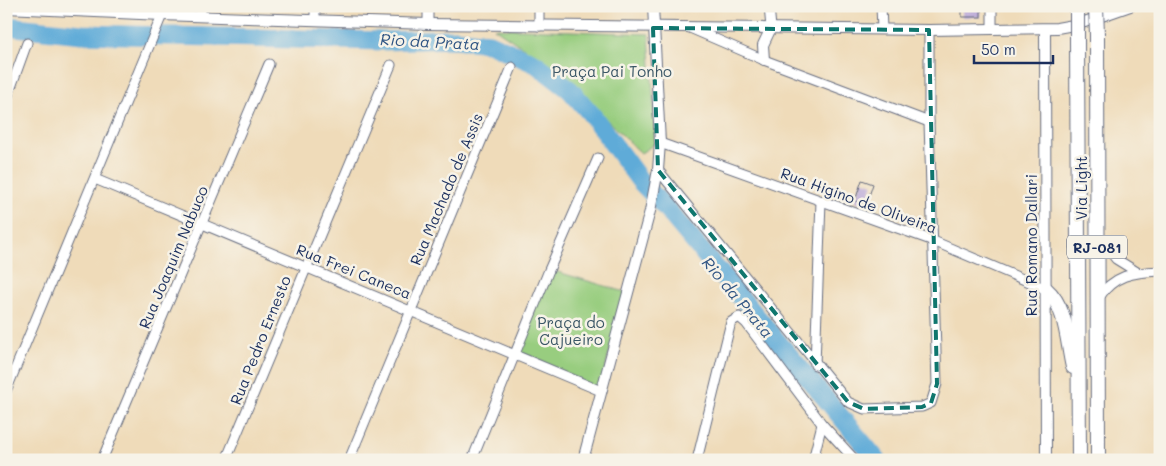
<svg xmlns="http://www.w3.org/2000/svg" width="1166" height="466" viewBox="0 0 1166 466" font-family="Mali,sans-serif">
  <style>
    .green { fill: #98cd7f; stroke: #5a7e6e }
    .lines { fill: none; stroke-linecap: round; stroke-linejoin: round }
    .river { stroke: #5fabd8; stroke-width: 19 }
    .building { fill: #ad99d4 }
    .minor-casing { stroke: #656b7e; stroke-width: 11 }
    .tertiary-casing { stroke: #656b7e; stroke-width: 12 }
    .primary-casing { stroke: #656b7e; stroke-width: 16 }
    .minor { stroke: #fff; stroke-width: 9 }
    .tertiary { stroke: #fff; stroke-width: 10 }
    .primary { stroke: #fff; stroke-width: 14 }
    .primary-bridge-casing { stroke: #656b7e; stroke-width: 16; stroke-linecap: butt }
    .primary-bridge { stroke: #fff; stroke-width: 14 }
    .marked { fill: none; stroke: #0f766e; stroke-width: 4; stroke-dasharray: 10 6; stroke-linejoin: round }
    .labels { text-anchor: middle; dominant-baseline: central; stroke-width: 5; stroke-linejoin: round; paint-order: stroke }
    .shield { fill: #f7f3e8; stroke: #5d6a87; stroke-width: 1 }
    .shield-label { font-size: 14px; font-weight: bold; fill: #1b2f5e }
    .park-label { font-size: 15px; fill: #3a5666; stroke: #f7f3e8 }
    .street-label { font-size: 15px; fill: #1b2f5e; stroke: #f7f3e8 }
    .water-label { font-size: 16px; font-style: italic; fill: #2f5483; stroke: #f7f3e8 }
  </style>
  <rect width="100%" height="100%" fill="#f7f3e8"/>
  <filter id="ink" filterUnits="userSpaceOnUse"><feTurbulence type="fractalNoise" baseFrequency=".02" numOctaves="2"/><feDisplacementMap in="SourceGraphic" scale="10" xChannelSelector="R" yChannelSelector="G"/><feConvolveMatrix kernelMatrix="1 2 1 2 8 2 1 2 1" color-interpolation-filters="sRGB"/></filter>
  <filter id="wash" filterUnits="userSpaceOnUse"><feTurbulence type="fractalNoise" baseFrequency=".0096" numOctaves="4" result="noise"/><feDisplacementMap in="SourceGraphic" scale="20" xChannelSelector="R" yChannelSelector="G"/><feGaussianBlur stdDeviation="1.12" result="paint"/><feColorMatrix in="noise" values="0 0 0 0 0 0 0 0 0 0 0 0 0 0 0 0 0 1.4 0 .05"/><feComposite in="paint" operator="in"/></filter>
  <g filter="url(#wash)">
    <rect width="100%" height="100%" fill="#efdbb9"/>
    <!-- green -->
    <g class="green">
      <polygon points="494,28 649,34 656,143 641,153 550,66"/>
      <polygon points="551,270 625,292 600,389 515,354"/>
    </g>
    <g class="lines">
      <!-- river -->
      <polyline class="river" points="6,26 82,34 383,41 455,39 489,43 536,64 570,90 591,114 641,182 664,206 877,460"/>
    </g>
    <g id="blocks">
      <!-- building -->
      <g class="building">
        <rect x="962" y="6" width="19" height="11"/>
        <polygon points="862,180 873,184 866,205 855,201"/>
      </g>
    </g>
  </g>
  <g filter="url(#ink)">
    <use href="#blocks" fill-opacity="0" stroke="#656b7e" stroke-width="1"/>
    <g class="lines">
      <!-- minor casing -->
      <g class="minor-casing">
        <g id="minor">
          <polyline points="315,6 315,19"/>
          <polyline points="428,6 428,24"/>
          <polyline points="539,6 539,26"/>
          <polyline points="769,6 771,28"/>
          <polyline points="881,6 882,29"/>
          <polyline points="992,6 992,29"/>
          <polyline points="201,15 201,6"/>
          <polyline points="690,28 764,60 929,122"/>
          <polyline points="6,101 27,43"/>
          <polyline points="660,143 931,240 1046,289"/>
          <polyline points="658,170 848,402 864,409 922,407 931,403 937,384 929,122 929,30"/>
          <polyline points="95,179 601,391"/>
          <polyline points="1098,235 1116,259 1137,272"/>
          <path d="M1098,299C1113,275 1133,272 1160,271"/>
          <polyline points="815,365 821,201"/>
          <polyline points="6,391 162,15"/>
          <polyline points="102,460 269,64"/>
          <polyline points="226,460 391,65"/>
          <polyline points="349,460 512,67"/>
          <polyline points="472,460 549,270 598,158"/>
          <polyline points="697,460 731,322 739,317 746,323 822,424 855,460"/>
          <polyline points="813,460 822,424"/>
        </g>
      </g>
      <!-- tertiary casing -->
      <g class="tertiary-casing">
        <g id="tertiary">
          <polyline points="6,8 162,15 428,24 929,30 1057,28 1079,24 1130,6"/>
          <polyline points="1045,29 1046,460"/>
          <polyline points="764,60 763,45 771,28"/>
          <polyline points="583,460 650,211 658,170 660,143 653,6"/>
        </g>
      </g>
      <!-- primary casing -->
      <g class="primary-casing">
        <g id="primary">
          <polyline points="1097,35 1098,460"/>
          <polyline points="1077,40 1079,460"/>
          <path d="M1046,289C1067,307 1067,342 1073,367"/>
        </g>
      </g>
      <!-- minor -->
      <use href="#minor" class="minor"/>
      <!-- tertiary -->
      <use href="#tertiary" class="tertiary"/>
      <!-- primary -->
      <use href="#primary" class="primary"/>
      <!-- primary-bridge casing -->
      <g class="primary-bridge-casing">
        <g id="primary-bridge">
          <polyline points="1077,6 1077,40"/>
          <polyline points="1096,6 1097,35"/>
        </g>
      </g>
      <!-- primary-bridge -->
      <use href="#primary-bridge" class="primary-bridge"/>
    </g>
  </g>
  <!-- marked area -->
  <path class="marked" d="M653,28L929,30L937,384L931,403L922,407L864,409L848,402L658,170Z"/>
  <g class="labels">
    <!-- shield labels -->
    <rect class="shield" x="1067" y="235.5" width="60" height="23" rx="4"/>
    <g class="shield-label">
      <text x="1097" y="247">RJ-081</text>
    </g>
    <!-- park labels -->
    <g class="park-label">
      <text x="612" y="71">Praça Pai Tonho</text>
      <text x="571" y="322">Praça do<tspan x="571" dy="17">Cajueiro</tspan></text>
    </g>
    <!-- street labels -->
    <g class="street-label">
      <text transform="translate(1081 188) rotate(-90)">Via Light</text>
      <text transform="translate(446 189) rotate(-67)">Rua Machado de Assis</text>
      <text transform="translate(859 200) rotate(20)">Rua Higino de Oliveira</text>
      <text transform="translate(1031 245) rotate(-90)">Rua Romano Dallari</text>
      <text transform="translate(173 257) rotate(-67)">Rua Joaquim Nabuco</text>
      <text transform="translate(354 271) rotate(22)">Rua Frei Caneca</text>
      <text transform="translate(260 340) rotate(-68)">Rua Pedro Ernesto</text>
    </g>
    <!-- water labels -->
    <g class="water-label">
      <text transform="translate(430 41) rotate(3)">Rio da Prata</text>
      <text transform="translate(738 297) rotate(50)">Rio da Prata</text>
    </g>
  </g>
  <!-- margin -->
  <rect width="1166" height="466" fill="none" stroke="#f7f3e8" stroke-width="25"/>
  <!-- scale -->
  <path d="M974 55v8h79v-8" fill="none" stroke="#1b2f5e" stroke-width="2.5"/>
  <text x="981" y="55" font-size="15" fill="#1b2f5e" stroke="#f7f3e8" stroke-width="4" paint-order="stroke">50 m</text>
</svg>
